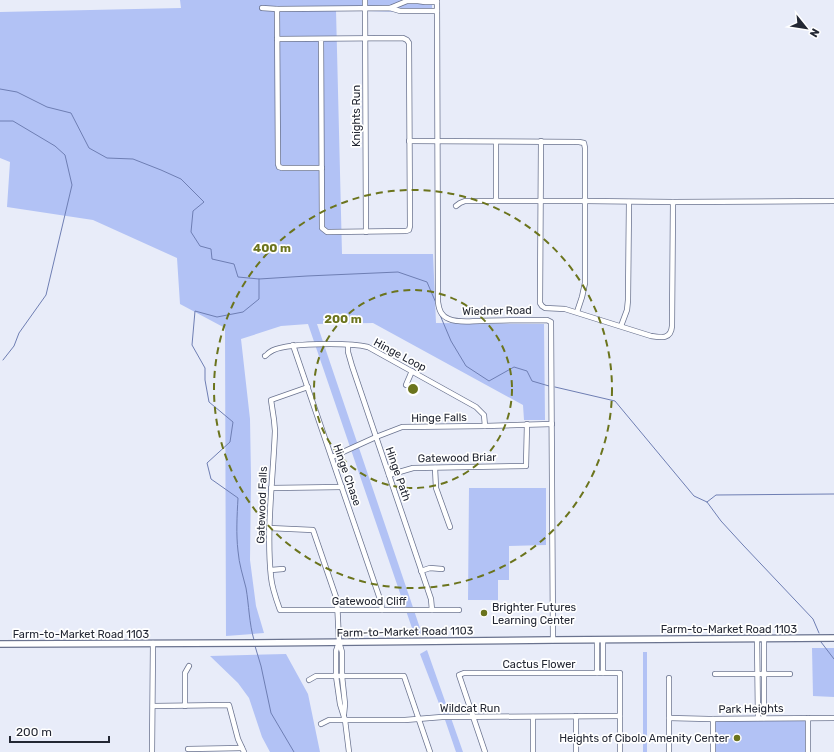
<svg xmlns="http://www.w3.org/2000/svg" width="834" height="752" viewBox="0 0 834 752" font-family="Rubik,sans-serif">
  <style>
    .green { fill: #b2c2f5 }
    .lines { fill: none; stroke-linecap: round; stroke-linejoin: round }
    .stream { stroke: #6e7eb3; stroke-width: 1 }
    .minor-casing { stroke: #6a738f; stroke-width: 6 }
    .major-casing { stroke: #6a738f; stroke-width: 8 }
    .minor { stroke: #fff; stroke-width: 4.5 }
    .major { stroke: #fff; stroke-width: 5.5 }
    .ring { fill: none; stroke: #6b741d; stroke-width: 2; stroke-dasharray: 7 5 }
    .poi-dot { fill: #6b741d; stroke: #fff; stroke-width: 1.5 }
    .labels { text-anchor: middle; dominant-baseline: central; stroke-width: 3.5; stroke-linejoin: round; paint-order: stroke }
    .street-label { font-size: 11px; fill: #232733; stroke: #fff }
    .poi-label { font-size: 11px; fill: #232733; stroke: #fff; text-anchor: start }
    .centre { fill: #6b741d; stroke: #fff; stroke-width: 2 }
    .ring-label { font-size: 12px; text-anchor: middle; font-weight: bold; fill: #6b741d; stroke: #fff; stroke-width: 3.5; stroke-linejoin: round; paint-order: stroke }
  </style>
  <rect width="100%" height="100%" fill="#e8ecf9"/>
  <!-- green -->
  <g class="green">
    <polygon points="180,0 432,0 432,13 336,10 342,254 433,254 436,323 544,324 545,420 524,420 523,405 373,323 317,324 422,634 414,634 308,324 281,326 241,339 250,419 251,477 250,560 256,606 264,633 226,636 225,328 180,304 177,258 93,220 7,207 10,162 0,158 0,12 181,8"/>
    <polygon points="469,488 546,488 546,545 509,546 509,580 498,580 498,600 468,600"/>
    <polygon points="812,648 834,648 834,697 813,696"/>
    <polygon points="427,650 463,752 456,752 443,714 420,654"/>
    <rect x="643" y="652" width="4" height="100"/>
    <polygon points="286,654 308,694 320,752 270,752 262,737 249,698 238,683 210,656"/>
    <polygon points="808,718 808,752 713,752 713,719"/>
  </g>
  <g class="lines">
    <!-- stream -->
    <g class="stream">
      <polyline points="0,89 17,92 47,107 71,113 89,148 107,158 133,159 161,170 181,179 204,202 193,211 191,232 200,246 211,249 212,259 234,264 238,277 259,279 307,276 398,272 427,282 436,303"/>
      <polyline points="0,121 13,121 55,146 65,155 72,185 46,295 19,333 14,346 3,360"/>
      <polyline points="440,315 451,341 466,366 489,381 514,367 527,371 532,381 549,386"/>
      <polyline points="555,387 615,401 694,496 707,502 721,521 743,545 813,619 819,633"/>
      <polyline points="707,502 716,495 834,494"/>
      <path d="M254,640C249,623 249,605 246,588C243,576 239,564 238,551C236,534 237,516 238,498L211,479L207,463L230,442L233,422L209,402L205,380V368L192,345L195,311L217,317L243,312L259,299V279"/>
      <polyline points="821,642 834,659"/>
      <polyline points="255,646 261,666 271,713 294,752"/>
    </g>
    <!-- minor casing -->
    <g class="minor-casing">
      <g id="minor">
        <polyline points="365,0 366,232"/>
        <path d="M437,0L438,302C439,310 441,316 449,319C458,323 471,321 480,321C503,320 525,320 547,320L551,322V324L553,640"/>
        <polyline points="262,8 277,9 390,8 400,11 437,11"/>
        <polyline points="390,8 407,1 418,1 425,2 437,2"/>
        <polyline points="277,9 278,164 279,167 282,168 322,168"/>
        <polyline points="277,39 403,38 407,40 409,43 410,226 409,230 406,231 330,232 327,232 322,228 321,39"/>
        <polyline points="409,141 579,142 584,143 585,148 585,283 582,297 577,312"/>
        <path d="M541,141L540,303L542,306L545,308L565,309L651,336C662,338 671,339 672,326L673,202"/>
        <polyline points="496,142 496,201"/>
        <polyline points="456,206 460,203 465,201 585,201 673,202 834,201"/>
        <polyline points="621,326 627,310 628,300 629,202"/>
        <polyline points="293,345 381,602 382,610"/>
        <polyline points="348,345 348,352 352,366 431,599 432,610"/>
        <path d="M265,356C267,355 268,353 270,352C283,342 351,343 368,347L476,407L484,415L485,426"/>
        <polyline points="406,385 412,371"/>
        <path d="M308,387L271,400L274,420L275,431C273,480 266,529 271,577C272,588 276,599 280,610H459"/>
        <polyline points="332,457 376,437 402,427 485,426 552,424"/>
        <polyline points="435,468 436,488 450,527"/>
        <polyline points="389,475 413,468 526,466 527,424"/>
        <polyline points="271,488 342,487"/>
        <polyline points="269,528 313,530 337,600 339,642 342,652 342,676 345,704 344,714"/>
        <polyline points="271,570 283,569"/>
        <polyline points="421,571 430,568 442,569"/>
        <polyline points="757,639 758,718"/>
        <polyline points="764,639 764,718"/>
        <polyline points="603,640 603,673"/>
        <polyline points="339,642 336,651 336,676 340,704 345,720 349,752"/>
        <polyline points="597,673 597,640"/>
        <polyline points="715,674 790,674"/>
        <polyline points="669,678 669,752"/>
        <polyline points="309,680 316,676 404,676 430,752"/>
        <polyline points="153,706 229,705 238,739 244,752"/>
        <polyline points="185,706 185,673 189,666"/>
        <polyline points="576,716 576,752"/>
        <polyline points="669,718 709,719 834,718"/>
        <polyline points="713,719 713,752"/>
        <polyline points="321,724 329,720 405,720 442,717 620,716"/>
        <polyline points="188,749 242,748"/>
        <polyline points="152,752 153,643"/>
        <polyline points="485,752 459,675 464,673 620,673 620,752"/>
        <polyline points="533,752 533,717"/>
        <polyline points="808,752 808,718"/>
      </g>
    </g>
    <!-- major casing -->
    <g class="major-casing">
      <polyline id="major" points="0,644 253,643 553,640 834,638"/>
    </g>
    <!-- minor -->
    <use href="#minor" class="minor"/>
    <!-- major -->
    <use href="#major" class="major"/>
  </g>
  <!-- distance rings -->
  <g class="ring">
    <circle cx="413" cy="389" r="99"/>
    <circle cx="413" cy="389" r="199"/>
  </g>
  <!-- markers -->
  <g class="poi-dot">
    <circle cx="484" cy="613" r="4"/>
    <circle cx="737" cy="738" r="4"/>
  </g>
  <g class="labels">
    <!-- street labels -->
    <g class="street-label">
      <text transform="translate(356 116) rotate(-90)">Knights Run</text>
      <text transform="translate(497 311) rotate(-1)">Wiedner Road</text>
      <text transform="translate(400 355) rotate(28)">Hinge Loop</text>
      <text transform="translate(439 418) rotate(-1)">Hinge Falls</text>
      <text transform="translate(457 458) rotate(-1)">Gatewood Briar</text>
      <text transform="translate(398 474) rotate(71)">Hinge Path</text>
      <text transform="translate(347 475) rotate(71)">Hinge Chase</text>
      <text transform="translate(262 505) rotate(-88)">Gatewood Falls</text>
      <text x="369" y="601">Gatewood Cliff</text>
      <text x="729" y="629">Farm-to-Market Road 1103</text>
      <text transform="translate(405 632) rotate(-1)">Farm-to-Market Road 1103</text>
      <text x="81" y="634">Farm-to-Market Road 1103</text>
      <text x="539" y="664">Cactus Flower</text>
      <text x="470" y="708">Wildcat Run</text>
      <text transform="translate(751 709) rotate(-1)">Park Heights</text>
    </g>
    <!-- poi labels -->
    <g class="poi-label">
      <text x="492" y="607">Brighter Futures<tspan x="492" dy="13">Learning Center</tspan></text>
      <text x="729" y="738" text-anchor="end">Heights of Cibolo Amenity Center</text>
    </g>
  </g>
  <circle cx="413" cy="389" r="6" class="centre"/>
  <g class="ring-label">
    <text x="272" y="252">400 m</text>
    <text x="343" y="323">200 m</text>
  </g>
  <!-- north arrow -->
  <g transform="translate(806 28) rotate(120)" stroke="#ffffff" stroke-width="3" paint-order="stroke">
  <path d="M0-3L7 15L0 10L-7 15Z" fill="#232733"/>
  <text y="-6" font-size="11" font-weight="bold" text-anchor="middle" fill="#232733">N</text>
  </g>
  <!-- scale -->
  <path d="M10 736v6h99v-6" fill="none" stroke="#232733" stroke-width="2"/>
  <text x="16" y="736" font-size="12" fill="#232733" stroke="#ffffff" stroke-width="3" paint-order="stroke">200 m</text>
</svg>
